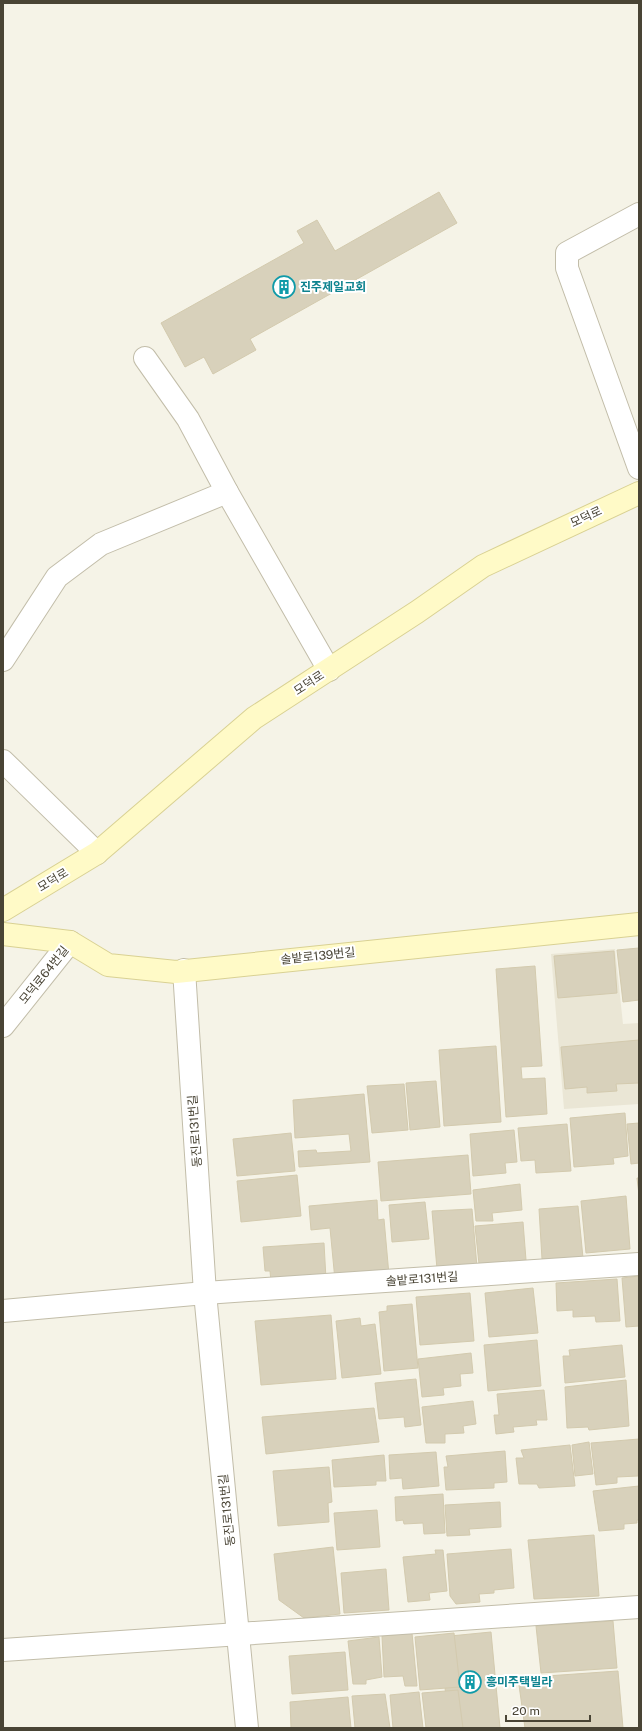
<svg xmlns="http://www.w3.org/2000/svg" width="642" height="1731" viewBox="0 0 642 1731" font-family="'Public Sans','Noto Sans KR',sans-serif">
  <style>
    .residential { fill: #eae6d5 }
    .building { fill: #d8d1bb; stroke: #d3caae }
    .lines { fill: none; stroke-linecap: round; stroke-linejoin: round }
    .street-casing { stroke: #c2bda9; stroke-width: 24 }
    .secondary-casing { stroke: #d9d193; stroke-width: 24 }
    .street { stroke: #fff; stroke-width: 22 }
    .secondary { stroke: #fffac7; stroke-width: 22 }
    .labels { text-anchor: middle; dominant-baseline: central; stroke-width: 4; stroke-linejoin: round; paint-order: stroke }
    .culture-label { font-size: 12px; font-weight: bold; fill: #0d838f; stroke: #fff; text-anchor: start }
    .street-label { font-size: 12px; fill: #494435; stroke: #fff }
  </style>
  <rect width="100%" height="100%" fill="#f5f3e7"/>
  <!-- residential -->
  <polygon class="residential" points="615,949 623,1024 639,1023 639,1104 564,1109 551,954"/>
  <!-- building -->
  <g class="building">
    <polygon points="439,192 457,223 250,339 256,350 213,374 204,357 185,367 161,323 304,243 297,231 317,220 335,251"/>
    <polygon points="639,948 639,1000 623,1002 617,950"/>
    <polygon points="614,951 617,993 558,998 554,956"/>
    <polygon points="535,966 542,1066 521,1067 522,1079 545,1078 547,1114 506,1117 496,969"/>
    <polygon points="639,1040 639,1083 616,1084 617,1091 587,1093 587,1087 565,1089 561,1047"/>
    <polygon points="496,1046 501,1122 444,1126 439,1050"/>
    <polygon points="436,1081 440,1127 410,1130 406,1083"/>
    <polygon points="404,1084 408,1130 372,1133 367,1086"/>
    <polygon points="364,1094 370,1162 299,1167 298,1151 316,1150 317,1153 351,1151 349,1134 295,1138 293,1100"/>
    <polygon points="625,1113 628,1156 613,1158 614,1164 574,1167 570,1118"/>
    <polygon points="639,1123 639,1163 631,1164 627,1124"/>
    <polygon points="567,1124 571,1171 536,1173 535,1160 521,1161 518,1128"/>
    <polygon points="514,1130 517,1162 505,1163 506,1173 473,1176 470,1134"/>
    <polygon points="291,1133 295,1171 237,1176 233,1139"/>
    <polygon points="468,1155 471,1194 381,1201 378,1162"/>
    <polygon points="297,1175 301,1216 241,1222 237,1181"/>
    <polygon points="637,1178 639,1178 639,1195"/>
    <polygon points="520,1184 522,1210 492,1213 493,1221 476,1221 473,1190"/>
    <polygon points="626,1196 630,1249 586,1253 581,1201"/>
    <polygon points="377,1200 378,1220 384,1219 389,1275 335,1280 330,1228 311,1230 309,1206"/>
    <polygon points="425,1202 429,1239 392,1242 389,1205"/>
    <polygon points="578,1206 583,1258 542,1259 539,1209"/>
    <polygon points="472,1209 477,1267 437,1269 432,1211"/>
    <polygon points="523,1222 526,1260 479,1264 475,1226"/>
    <polygon points="324,1243 326,1279 271,1282 270,1271 265,1271 263,1247"/>
    <polygon points="639,1276 639,1326 626,1327 622,1278"/>
    <polygon points="617,1279 620,1321 596,1322 595,1316 573,1317 573,1310 557,1311 556,1283"/>
    <polygon points="533,1288 538,1333 489,1337 485,1293"/>
    <polygon points="470,1293 474,1341 420,1345 416,1297"/>
    <polygon points="412,1304 418,1368 384,1371 379,1312 387,1311 387,1306"/>
    <polygon points="331,1315 336,1379 261,1385 255,1321"/>
    <polygon points="360,1318 361,1326 375,1324 381,1374 342,1378 336,1321"/>
    <polygon points="537,1340 541,1386 488,1391 484,1345"/>
    <polygon points="622,1345 625,1377 565,1383 563,1356 570,1356 569,1350"/>
    <polygon points="471,1353 473,1373 460,1374 461,1386 443,1388 444,1395 422,1397 418,1359"/>
    <polygon points="416,1379 421,1425 405,1427 404,1417 379,1419 375,1383"/>
    <polygon points="626,1380 629,1426 589,1430 588,1427 567,1428 565,1387"/>
    <polygon points="544,1390 547,1420 536,1420 537,1425 513,1427 514,1432 496,1434 494,1415 499,1415 497,1394"/>
    <polygon points="473,1401 476,1424 463,1426 464,1433 445,1434 445,1443 426,1443 422,1407"/>
    <polygon points="374,1408 379,1442 266,1454 262,1417"/>
    <polygon points="639,1439 638,1476 617,1477 617,1483 596,1485 591,1443"/>
    <polygon points="589,1442 593,1474 575,1476 572,1445"/>
    <polygon points="570,1445 575,1486 539,1488 537,1484 519,1484 516,1458 524,1458 521,1450"/>
    <polygon points="505,1451 507,1482 494,1483 494,1488 446,1490 444,1467 448,1467 446,1456"/>
    <polygon points="436,1452 439,1486 403,1489 402,1478 390,1479 389,1455"/>
    <polygon points="384,1455 386,1481 376,1481 376,1485 334,1487 332,1460"/>
    <polygon points="329,1467 332,1502 328,1503 329,1522 278,1526 273,1471"/>
    <polygon points="639,1486 639,1520 637,1520 637,1523 624,1524 624,1529 599,1531 593,1491"/>
    <polygon points="443,1494 445,1533 424,1534 423,1523 404,1524 403,1520 396,1521 395,1497"/>
    <polygon points="500,1502 501,1527 469,1529 470,1535 447,1536 445,1505"/>
    <polygon points="377,1510 380,1547 337,1550 334,1513"/>
    <polygon points="594,1535 599,1596 534,1599 528,1540"/>
    <polygon points="333,1547 340,1614 304,1618 279,1600 274,1554"/>
    <polygon points="511,1549 514,1588 494,1590 494,1593 479,1594 480,1602 456,1604 450,1596 447,1554"/>
    <polygon points="435,1550 443,1550 447,1591 429,1593 430,1600 408,1602 403,1557 436,1554"/>
    <polygon points="386,1569 389,1610 344,1613 341,1573"/>
    <polygon points="613,1621 617,1668 541,1673 536,1626"/>
    <polygon points="491,1632 500,1728 449,1728 440,1637"/>
    <polygon points="412,1633 417,1686 405,1686 403,1676 384,1677 382,1636"/>
    <polygon points="454,1633 460,1687 420,1690 415,1637"/>
    <polygon points="379,1637 382,1677 366,1680 366,1684 353,1684 348,1641"/>
    <polygon points="345,1652 348,1690 292,1694 289,1656"/>
    <polygon points="618,1671 623,1728 525,1728 518,1678"/>
    <polygon points="458,1690 463,1728 426,1728 422,1693"/>
    <polygon points="419,1692 423,1728 393,1728 390,1695"/>
    <polygon points="385,1694 390,1728 355,1728 352,1696"/>
    <polygon points="348,1697 351,1728 291,1728 290,1702"/>
  </g>
  <g class="lines">
    <!-- street casing -->
    <g class="street-casing">
      <g id="street">
        <polyline points="639,214 567,253 567,268 639,468"/>
        <polyline points="227,492 329,670"/>
        <polyline points="3,660 57,577 101,544 227,492 188,419 145,358"/>
        <polyline points="3,761 97,853"/>
        <polyline points="184,970 205,1293 247,1728"/>
        <polyline points="3,1026 70,942"/>
        <polyline points="3,1311 205,1293 639,1264"/>
        <polyline points="3,1650 639,1607"/>
      </g>
    </g>
    <!-- secondary casing -->
    <g class="secondary-casing">
      <g id="secondary">
        <polyline points="3,910 97,853 254,718 417,612 483,566 639,493"/>
        <polyline points="3,934 70,942 108,965 176,972 639,924"/>
      </g>
    </g>
    <!-- street -->
    <use href="#street" class="street"/>
    <!-- secondary -->
    <use href="#secondary" class="secondary"/>
  </g>
  <!-- icons -->
  <defs>
    <g id="building-ring" transform="scale(1.15)"><circle r="9.5" fill="#fff" stroke="#0f9aa8" stroke-width="1.5"/><path d="M-4-6H4V6H1V3H-1V6H-4ZM-2.5-4.3h1.7v1.8h-1.7ZM.8-4.3h1.7v1.8H.8ZM-2.5-1h1.7V.8h-1.7ZM.8-1h1.7V.8H.8Z" fill="#0f9aa8"/></g>
  </defs>
  <g fill-rule="evenodd">
    <use href="#building-ring" x="284" y="287"/>
    <use href="#building-ring" x="470" y="1682"/>
  </g>
  <g class="labels">
    <!-- culture labels -->
    <g class="culture-label">
      <text x="300" y="287">진주제일교회</text>
      <text x="486" y="1682">흥미주택빌라</text>
    </g>
    <!-- street labels -->
    <g class="street-label">
      <text transform="translate(586 517) rotate(-25)">모덕로</text>
      <text transform="translate(309 683) rotate(-33)">모덕로</text>
      <text transform="translate(53 880) rotate(-31)">모덕로</text>
      <text transform="translate(318 956) rotate(-6)">솔밭로139번길</text>
      <text transform="translate(44 975) rotate(-51)">모덕로64번길</text>
      <text transform="translate(195 1131) rotate(-94)">동진로131번길</text>
      <text transform="translate(422 1279) rotate(-4)">솔밭로131번길</text>
      <text transform="translate(227 1510) rotate(-96)">동진로131번길</text>
    </g>
  </g>
  <!-- border -->
  <rect width="642" height="1731" fill="none" stroke="#494435" stroke-width="8"/>
  <!-- scale -->
  <path d="M506 1715v6h84v-6" fill="none" stroke="#494435" stroke-width="2"/>
  <text x="512" y="1715" font-size="12" fill="#494435" stroke="#ffffff" stroke-width="3" paint-order="stroke">20 m</text>
</svg>
